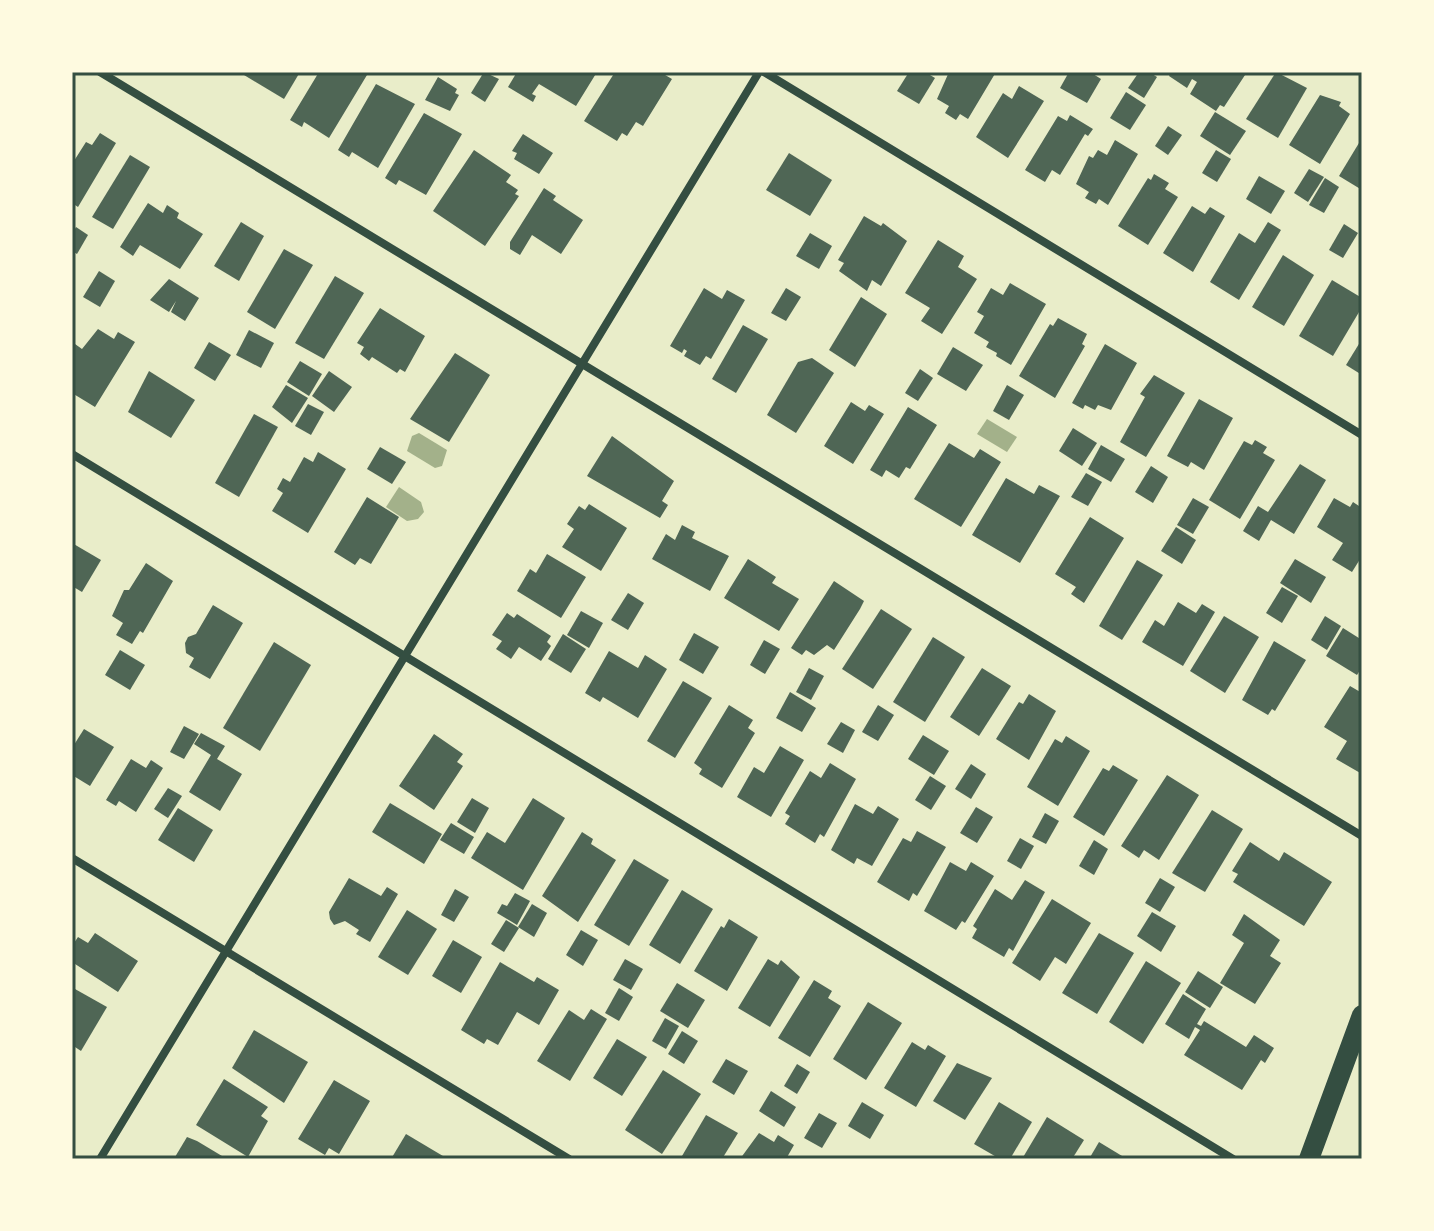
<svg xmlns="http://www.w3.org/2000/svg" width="1434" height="1231" viewBox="0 0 1434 1231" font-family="Quicksand,sans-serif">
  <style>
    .water { fill: #a3b18a }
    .building { fill: #4f6655 }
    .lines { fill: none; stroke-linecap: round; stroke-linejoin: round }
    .minor { stroke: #344e41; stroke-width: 8 }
    .primary { stroke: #344e41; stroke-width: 20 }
    .neatline { fill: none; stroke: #344e41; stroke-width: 3 }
  </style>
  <rect width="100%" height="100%" fill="#e9edc9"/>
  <!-- water -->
  <g class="water">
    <polygon points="987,419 1017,437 1007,452 977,434"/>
    <polygon points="419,433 447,450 442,466 435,468 407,451 412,436"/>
    <polygon points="399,487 421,502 424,512 418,519 407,521 386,507"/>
  </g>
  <!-- building -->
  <g class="building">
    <polygon points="239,72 300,72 284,99"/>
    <polygon points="319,72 367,75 329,138 304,122 302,127 290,120"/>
    <polygon points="484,72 499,79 485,102 471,93"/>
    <polygon points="517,72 597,72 576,106 539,84 532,94 536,96 533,102 508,87"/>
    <polygon points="615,72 660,72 672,79 643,126 636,122 627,136 622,133 617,141 584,121"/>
    <polygon points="909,72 925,72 935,78 919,104 897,91"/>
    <polygon points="949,72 996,72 968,119 960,114 956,120 945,113 949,106 937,99"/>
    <polygon points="1069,72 1090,72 1101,79 1087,103 1060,88"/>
    <polygon points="1139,72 1149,72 1157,77 1144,98 1128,88"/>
    <polygon points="1171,72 1247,72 1224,107 1220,105 1216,111 1190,94 1197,82 1192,79 1187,88 1169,76"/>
    <polygon points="1276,72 1307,88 1278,138 1246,119"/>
    <polygon points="438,77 457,89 455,93 459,95 450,111 425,100"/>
    <polygon points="376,84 415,104 378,168 352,152 349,157 338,150"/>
    <polygon points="1019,86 1044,101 1008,158 976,137 1003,93 1012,99"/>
    <polygon points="1126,92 1146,105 1130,130 1110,118"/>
    <polygon points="1320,95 1341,102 1339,106 1350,114 1320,164 1289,145"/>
    <polygon points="1215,112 1246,131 1230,155 1200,136"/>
    <polygon points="424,113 462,134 426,195 399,180 396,185 385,178"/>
    <polygon points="1070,115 1093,129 1088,136 1085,134 1060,175 1052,170 1045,182 1025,170 1058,116 1067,121"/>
    <polygon points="1168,126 1182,135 1168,155 1155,146"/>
    <polygon points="100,133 116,143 78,207 72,203 72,164 86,142 92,145"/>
    <polygon points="523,134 553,153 539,174 514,159 517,153 512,151"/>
    <polygon points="1362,138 1362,190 1339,176"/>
    <polygon points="1115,140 1138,154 1108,205 1099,199 1096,204 1085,198 1089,192 1076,184 1089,156 1093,158 1098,150 1107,155"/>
    <polygon points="474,150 511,175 506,182 518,190 515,194 519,196 485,246 433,211"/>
    <polygon points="1216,150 1231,159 1217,182 1202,173"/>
    <polygon points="789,153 832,180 810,216 766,190"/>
    <polygon points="130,155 150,167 113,229 92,217"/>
    <polygon points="1309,169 1324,177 1308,202 1294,193"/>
    <polygon points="1154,174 1169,183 1165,189 1178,197 1148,245 1118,226 1148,178 1151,180"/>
    <polygon points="1259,176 1285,191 1271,214 1246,199"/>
    <polygon points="1325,178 1339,187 1324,213 1309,205"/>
    <polygon points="544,188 556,196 553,200 583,220 561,254 532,235 520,255 510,249 510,242"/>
    <polygon points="148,203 163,213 167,205 179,213 177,218 203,234 180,269 140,245 133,256 120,247"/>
    <polygon points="1192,206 1205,214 1210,207 1225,216 1193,272 1163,253"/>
    <polygon points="864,216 881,226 883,223 907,241 881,286 872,280 867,291 839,271 844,263 838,260"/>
    <polygon points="241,222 264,236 239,281 214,266"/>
    <polygon points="1268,222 1281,230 1239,300 1210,282 1239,233 1255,243"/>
    <polygon points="1344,224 1358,233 1343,258 1329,250"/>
    <polygon points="76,227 88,235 77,254 72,251 72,234"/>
    <polygon points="810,233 832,246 819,269 796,256"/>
    <polygon points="938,240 964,256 958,267 977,279 942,334 921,321 930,308 905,293"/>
    <polygon points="284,249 313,265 275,329 247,312"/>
    <polygon points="1283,255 1314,275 1284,326 1252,307"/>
    <polygon points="99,271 115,281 100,307 83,297"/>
    <polygon points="335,276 364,293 324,359 295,343"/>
    <polygon points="169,279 199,298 185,321 171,312 176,301 169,312 150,300"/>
    <polygon points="1332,280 1362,298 1362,307 1333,356 1299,336"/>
    <polygon points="1010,283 1046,304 1011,365 996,356 997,353 986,347 989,342 974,333 984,316 977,312 991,288 1003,295"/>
    <polygon points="704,288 722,299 727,290 745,300 711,359 706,356 700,365 684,356 687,351 684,349 682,353 670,346"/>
    <polygon points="786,288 801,297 786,321 771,313"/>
    <polygon points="861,297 887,314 855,367 829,350"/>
    <polygon points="380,308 425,336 405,372 400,369 397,373 372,357 369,361 360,354 364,347 357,343"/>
    <polygon points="1058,318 1087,334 1082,344 1085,346 1055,398 1019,376 1050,324 1053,326"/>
    <polygon points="743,325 768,339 736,393 712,379"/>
    <polygon points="98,329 114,339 118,332 135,342 95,407 72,393 72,349 75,344 82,349"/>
    <polygon points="249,330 274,343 261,368 236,355"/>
    <polygon points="1362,339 1362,375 1346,365"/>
    <polygon points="209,342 231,355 215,381 194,368"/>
    <polygon points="1105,344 1137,363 1111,410 1098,405 1095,410 1085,405 1083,409 1072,403"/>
    <polygon points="953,347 983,365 966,391 937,374"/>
    <polygon points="455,353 490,375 449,442 410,419"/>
    <polygon points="812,358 834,373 796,433 767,415 798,362"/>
    <polygon points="300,361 322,374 309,396 287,382"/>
    <polygon points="920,369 933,378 918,401 905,393"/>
    <polygon points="149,371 195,400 171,438 128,412"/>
    <polygon points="329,371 352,387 334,412 312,396"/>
    <polygon points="1154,375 1185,393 1146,457 1120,442 1145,397 1140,394"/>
    <polygon points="286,385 308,398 292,423 272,407"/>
    <polygon points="1007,385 1024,395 1009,420 993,411"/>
    <polygon points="1199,399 1233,418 1204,470 1191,462 1188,467 1167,456"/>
    <polygon points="851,402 865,411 869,405 884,414 853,464 824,446"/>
    <polygon points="308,404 324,412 311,435 295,426"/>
    <polygon points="908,407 937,425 910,469 906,467 899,478 886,470 882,477 870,470"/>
    <polygon points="254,414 278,427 239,497 215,483"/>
    <polygon points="1073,428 1097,443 1082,466 1059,451"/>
    <polygon points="612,436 674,481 662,501 668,505 660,518 587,476"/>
    <polygon points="1255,440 1267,447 1263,453 1275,460 1240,519 1209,500 1244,441 1252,445"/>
    <polygon points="949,443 974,458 980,449 1001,462 961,527 914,499"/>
    <polygon points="1101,445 1125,459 1111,482 1088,469"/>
    <polygon points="380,447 406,462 392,484 367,469"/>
    <polygon points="318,452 346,469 308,533 272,511 283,493 277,489 283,478 290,482 304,457 313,462"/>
    <polygon points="1300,464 1326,480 1294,534 1271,520 1259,541 1243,531 1258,506 1268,512"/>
    <polygon points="1151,466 1168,477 1153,503 1135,492"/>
    <polygon points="1086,473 1102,482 1088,506 1071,497"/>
    <polygon points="1006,478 1034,494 1039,485 1060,496 1020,563 972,535"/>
    <polygon points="367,497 399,517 371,564 360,558 355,565 334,552"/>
    <polygon points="1193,498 1209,507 1193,534 1177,525"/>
    <polygon points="1334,498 1350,507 1353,502 1362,508 1362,556 1352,572 1332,560 1343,543 1317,527"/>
    <polygon points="589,504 627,528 601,571 562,547 574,529 567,524 579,506 585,510"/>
    <polygon points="1090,517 1124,538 1084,603 1071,594 1076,587 1055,574"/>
    <polygon points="682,525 695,532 692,538 729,556 710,591 652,559 666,534 675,540"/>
    <polygon points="1176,527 1196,540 1182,564 1161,551"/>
    <polygon points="72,543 101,560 82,592 72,586"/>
    <polygon points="547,554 586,577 561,618 517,591 530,569 536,573"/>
    <polygon points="748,559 776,577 772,583 799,599 779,631 724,598"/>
    <polygon points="1295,559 1326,577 1311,603 1280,583"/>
    <polygon points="1137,560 1163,575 1122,640 1099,626"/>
    <polygon points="146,563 173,581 143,633 140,631 132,644 116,635 123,623 112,616 124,590 129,590"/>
    <polygon points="834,581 864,601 860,609 834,650 827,645 814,655 806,650 802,655 791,648"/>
    <polygon points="1282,587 1298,596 1282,623 1266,613"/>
    <polygon points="628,593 644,603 628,630 611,620"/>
    <polygon points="1178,602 1196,613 1202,604 1215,612 1183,666 1142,642 1155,620 1164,626"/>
    <polygon points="213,605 243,623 210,679 189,667 194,658 186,653 185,643 188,637 196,634"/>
    <polygon points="881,609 912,629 873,689 842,669"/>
    <polygon points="581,611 603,623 589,648 567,635"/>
    <polygon points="507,613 514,618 517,614 551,636 547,642 551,646 541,661 519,647 511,659 496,649 502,641 492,635"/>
    <polygon points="1224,616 1259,637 1225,693 1190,671"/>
    <polygon points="1325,616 1341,626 1327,650 1311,640"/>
    <polygon points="1343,628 1362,640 1362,667 1357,675 1326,656"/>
    <polygon points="694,633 719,647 703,674 679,660"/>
    <polygon points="563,634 586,649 571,673 548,659"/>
    <polygon points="933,637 965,657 925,722 893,702"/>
    <polygon points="764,640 780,649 765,674 750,665"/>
    <polygon points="1274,641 1306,660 1275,711 1272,709 1268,715 1242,700"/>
    <polygon points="274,642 311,665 260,751 223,728"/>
    <polygon points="120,650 145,665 130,690 105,675"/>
    <polygon points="609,651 638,668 645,655 667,669 638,718 603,697 600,702 585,693"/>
    <polygon points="809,668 824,676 811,700 796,692"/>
    <polygon points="982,668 1011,686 979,736 950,717"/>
    <polygon points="683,681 712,698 675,758 647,741"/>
    <polygon points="1350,686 1362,693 1362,774 1336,759 1347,741 1324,727"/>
    <polygon points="790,692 816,708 802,732 776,718"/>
    <polygon points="1029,694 1056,711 1029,760 996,739 1019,702 1023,704"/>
    <polygon points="729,705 753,720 748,728 755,733 722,788 699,774 702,769 694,763"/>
    <polygon points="878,705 894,715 878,741 862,732"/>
    <polygon points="841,722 855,730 843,753 827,744"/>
    <polygon points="184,726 199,734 184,759 170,752"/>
    <polygon points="84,729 114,747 90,786 72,775 72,748"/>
    <polygon points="201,733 225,746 217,759 242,774 220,811 189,792 211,755 194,744"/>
    <polygon points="434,734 463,754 457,762 463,766 434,810 399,786"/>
    <polygon points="923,735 949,751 934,775 908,759"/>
    <polygon points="1066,736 1090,751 1058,806 1027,787 1055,739 1062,743"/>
    <polygon points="780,746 804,760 771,817 737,797 754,767 764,773"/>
    <polygon points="131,759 146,768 151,760 163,768 136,812 119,801 116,806 106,800"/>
    <polygon points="830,763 856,779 824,837 820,834 815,843 785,824 790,816 785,813 810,771 821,778"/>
    <polygon points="971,764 986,774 971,799 955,789"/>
    <polygon points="1113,765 1138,780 1104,836 1073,817 1103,768 1109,771"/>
    <polygon points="1167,775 1199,795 1159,860 1144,850 1139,858 1121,846"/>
    <polygon points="930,776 946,786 931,810 915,800"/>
    <polygon points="168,788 182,796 168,818 154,809"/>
    <polygon points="472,798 489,808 475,833 457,822"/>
    <polygon points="533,798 565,818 523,890 471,858 487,832 505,843"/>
    <polygon points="390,803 442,834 424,864 372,832"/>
    <polygon points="855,804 873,814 878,806 899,819 872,866 857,858 854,864 831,850"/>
    <polygon points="976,807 993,817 977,843 960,833"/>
    <polygon points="178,808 213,830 194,862 158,840"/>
    <polygon points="1212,810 1243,829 1205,892 1172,873"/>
    <polygon points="1045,813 1059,821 1046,844 1032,837"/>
    <polygon points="451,823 474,837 464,854 440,840"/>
    <polygon points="917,831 946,847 917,896 913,893 909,901 877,882 903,838 911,842"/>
    <polygon points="582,832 593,839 591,844 616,860 578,922 542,896"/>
    <polygon points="1020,838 1034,846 1021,869 1007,861"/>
    <polygon points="1094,840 1108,849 1094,875 1079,866"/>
    <polygon points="1250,842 1279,861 1284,852 1332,882 1304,926 1233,882 1238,874 1232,871"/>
    <polygon points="634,859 669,880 629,946 594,925"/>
    <polygon points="950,862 966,871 971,862 994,876 965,923 962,921 956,930 924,911"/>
    <polygon points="349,878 381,896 387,887 398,894 370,942 356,934 359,930 345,921 334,925 330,919 329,912"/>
    <polygon points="1160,878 1175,887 1160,912 1145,903"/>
    <polygon points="1025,880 1045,892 1013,951 1009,948 1004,957 972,938 977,929 973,926 995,889 1012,900"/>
    <polygon points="455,889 469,897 454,922 441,915"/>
    <polygon points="682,890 713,909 680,964 649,945"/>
    <polygon points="515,893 530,901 517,925 497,913 502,904 507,906"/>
    <polygon points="1052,899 1091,923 1066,964 1055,957 1040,981 1012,963"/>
    <polygon points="532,904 547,913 534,937 518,927"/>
    <polygon points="407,910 437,929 408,975 378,957"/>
    <polygon points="1152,912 1176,926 1161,952 1137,936"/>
    <polygon points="1244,914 1280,940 1270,956 1281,963 1255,1004 1220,983 1244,943 1232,935"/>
    <polygon points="729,919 758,937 727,991 694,971 721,926 724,928"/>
    <polygon points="506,920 519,928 504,952 491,944"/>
    <polygon points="581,930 598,940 583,966 566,955"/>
    <polygon points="95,933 138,961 118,992 72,962 72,946 78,937 88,943"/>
    <polygon points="1099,933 1134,953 1097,1014 1062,993"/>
    <polygon points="453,940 482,957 461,993 432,976"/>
    <polygon points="625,959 643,969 631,990 613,980"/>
    <polygon points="768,959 778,965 781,960 800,977 770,1027 738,1008"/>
    <polygon points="1146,961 1181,983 1143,1044 1109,1022"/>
    <polygon points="500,962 534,982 537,977 559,990 539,1025 517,1012 498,1045 487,1039 484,1044 461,1030"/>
    <polygon points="1198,971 1223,987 1210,1008 1185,992"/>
    <polygon points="814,980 832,991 828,998 841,1006 810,1057 778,1038"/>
    <polygon points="677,983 705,1000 688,1028 660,1011"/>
    <polygon points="619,988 633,997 619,1021 605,1013"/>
    <polygon points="75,989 107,1007 81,1051 72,1045 72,994"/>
    <polygon points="1183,994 1206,1009 1197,1024 1201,1026 1204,1021 1246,1047 1254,1035 1274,1048 1265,1063 1261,1060 1242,1090 1184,1055 1200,1030 1195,1027 1189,1039 1165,1024"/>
    <polygon points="868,1002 902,1023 866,1080 833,1059"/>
    <polygon points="591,1009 607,1019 570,1081 537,1061 569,1010 584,1020"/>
    <polygon points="665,1018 679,1026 666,1049 652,1041"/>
    <polygon points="254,1030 308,1062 284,1103 232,1068"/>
    <polygon points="682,1031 698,1041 684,1064 668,1054"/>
    <polygon points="617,1039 647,1057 622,1096 593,1078"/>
    <polygon points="912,1042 925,1050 928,1045 946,1056 916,1107 884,1088"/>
    <polygon points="726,1059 748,1071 734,1095 712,1082"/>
    <polygon points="957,1063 992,1078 965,1120 933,1101"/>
    <polygon points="797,1064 810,1072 797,1094 784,1086"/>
    <polygon points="663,1070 701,1094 662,1154 625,1130"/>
    <polygon points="224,1079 268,1107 261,1116 268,1121 248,1157 196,1125"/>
    <polygon points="334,1080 370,1101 339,1154 329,1148 325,1155 298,1139"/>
    <polygon points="771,1091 796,1107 784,1127 759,1111"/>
    <polygon points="862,1102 884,1115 870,1139 848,1126"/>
    <polygon points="999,1102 1032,1122 1010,1159 1000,1159 974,1144"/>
    <polygon points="819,1113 837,1123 822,1148 804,1138"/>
    <polygon points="706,1115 738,1133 722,1159 688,1159 682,1156"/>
    <polygon points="1047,1117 1084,1140 1072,1159 1022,1159"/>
    <polygon points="759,1133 774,1142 778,1135 794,1145 786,1159 740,1159"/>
    <polygon points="406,1134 448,1159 391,1159"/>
    <polygon points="187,1137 197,1141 227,1159 177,1159 175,1157"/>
    <polygon points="1099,1142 1127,1159 1089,1159"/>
  </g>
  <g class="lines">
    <!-- minor -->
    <g class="minor">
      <polyline points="100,72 1362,836"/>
      <polyline points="764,72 1362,435"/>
      <polyline points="72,454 1233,1159"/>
      <polyline points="72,858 569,1159"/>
      <polyline points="100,1159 759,72"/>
    </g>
    <!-- primary -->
    <polyline class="primary" points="1309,1159 1362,1015"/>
  </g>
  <!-- border -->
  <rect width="1434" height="1231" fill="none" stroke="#fefae0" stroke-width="148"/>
  <rect x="74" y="74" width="1286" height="1083" class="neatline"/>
</svg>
